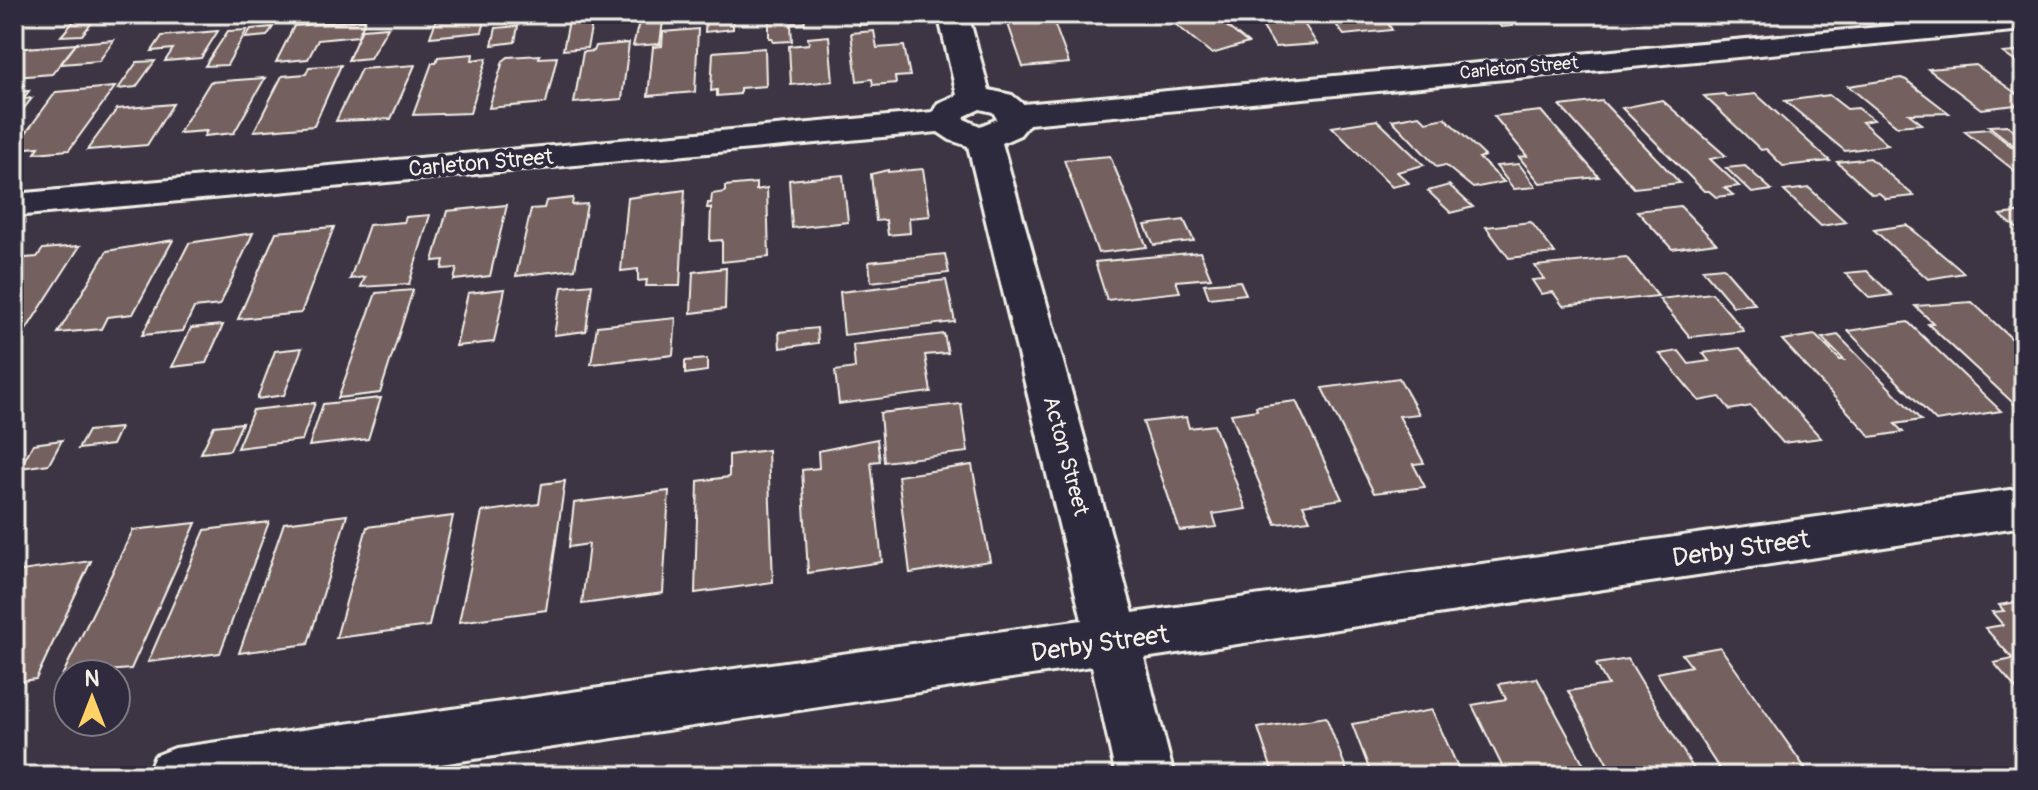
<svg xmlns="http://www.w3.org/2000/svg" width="2038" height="790" viewBox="0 0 2038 790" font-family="Pangolin,sans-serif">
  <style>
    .building { fill: #746061; stroke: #f4f1e8; stroke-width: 2 }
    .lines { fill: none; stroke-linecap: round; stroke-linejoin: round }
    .minor-casing { stroke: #f4f1e8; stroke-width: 6 }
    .minor { fill: #2f2a3d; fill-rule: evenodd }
    .labels { text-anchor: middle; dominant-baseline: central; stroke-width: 8; stroke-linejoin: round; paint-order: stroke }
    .far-street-label { font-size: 18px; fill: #f4f1e8; stroke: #2f2a3d }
    .street-label { font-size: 22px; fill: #f4f1e8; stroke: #2f2a3d }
    .near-street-label { font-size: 26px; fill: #f4f1e8; stroke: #2f2a3d }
  </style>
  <rect width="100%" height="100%" fill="#3d3544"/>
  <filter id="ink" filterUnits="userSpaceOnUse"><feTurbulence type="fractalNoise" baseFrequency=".0125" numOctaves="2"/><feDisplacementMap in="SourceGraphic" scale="16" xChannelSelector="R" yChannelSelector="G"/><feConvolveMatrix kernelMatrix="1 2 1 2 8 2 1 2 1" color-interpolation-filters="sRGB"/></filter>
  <g filter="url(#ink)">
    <!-- building -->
    <g class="building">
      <polygon points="304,14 366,14 364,19 298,25"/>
      <polygon points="487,14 482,32 430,37 438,15"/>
      <polygon points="706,14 764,14 764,18 733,20 733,29 705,32"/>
      <polygon points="900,14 901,22 859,25 858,16"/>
      <polygon points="1163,14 1211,14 1248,43 1212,54"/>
      <polygon points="1255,14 1298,14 1317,44 1275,47"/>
      <polygon points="1328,14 1383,14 1392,30 1344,35"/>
      <polygon points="1477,14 1516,14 1523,22 1510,22 1513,26 1501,27 1498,23 1486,24"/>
      <polygon points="1540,14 1579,14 1584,19 1552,22"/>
      <polygon points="804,18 805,23 791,24 792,41 773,42 772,38 769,38 769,20"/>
      <polygon points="95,19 82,35 61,36 74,21"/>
      <polygon points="593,19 587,48 563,50 569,21"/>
      <polygon points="365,20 358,36 318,40 308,59 276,62 294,26"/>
      <polygon points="1053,20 1069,63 1023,67 1008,24"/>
      <polygon points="663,21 660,44 633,46 639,22"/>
      <polygon points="518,26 515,42 492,45 496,28"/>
      <polygon points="273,27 267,36 245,38 251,29"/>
      <polygon points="388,27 370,58 348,60 362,29"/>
      <polygon points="698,29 695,92 648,96 653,47 662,46 663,32"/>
      <polygon points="247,30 227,65 205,66 228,31"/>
      <polygon points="218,31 201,58 165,61 173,49 152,51 162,36"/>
      <polygon points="874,31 877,48 904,46 910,76 895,77 896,83 873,85 872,79 857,81 851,33"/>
      <polygon points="829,36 833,81 791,85 789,46 809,44 808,38"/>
      <polygon points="114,40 99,61 61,64 77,43"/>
      <polygon points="629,43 622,99 574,103 583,52 594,51 596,46"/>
      <polygon points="76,44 52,74 14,77 20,70 14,70 14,49"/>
      <polygon points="765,48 766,86 740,88 740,94 717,96 717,90 711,91 713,52"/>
      <polygon points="2024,51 2024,68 2003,53"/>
      <polygon points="473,54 472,60 487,58 470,113 413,115 432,63 436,63 438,57"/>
      <polygon points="540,55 539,58 557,57 546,103 489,108 503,61 508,57"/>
      <polygon points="155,61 136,87 118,89 137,62"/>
      <polygon points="341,65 314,126 254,131 282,76 306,74 309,67"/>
      <polygon points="415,65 391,119 336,121 361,69"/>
      <polygon points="1976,65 2024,99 2024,104 1981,109 1928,69"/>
      <polygon points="265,78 234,133 204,136 207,131 179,133 210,82"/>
      <polygon points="1901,78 1906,80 1949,113 1909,114 1922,124 1897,126 1848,86"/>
      <polygon points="115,87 69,150 35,153 39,147 14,149 56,92"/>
      <polygon points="29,91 23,99 32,98 14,121 14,92"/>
      <polygon points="1724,94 1727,97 1756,94 1830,161 1783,166 1766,149 1761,150 1704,96"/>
      <polygon points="1829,95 1847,109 1858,108 1874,120 1862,122 1888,145 1845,151 1785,101"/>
      <polygon points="1662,100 1726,156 1710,159 1739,186 1725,188 1733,195 1716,197 1709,191 1704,191 1622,108"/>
      <polygon points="1602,101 1680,183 1634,188 1560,106"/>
      <polygon points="173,104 147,145 87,150 117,109"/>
      <polygon points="1541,111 1599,177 1540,183 1519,157 1527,156 1494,116"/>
      <polygon points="1419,115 1426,122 1445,118 1485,156 1479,158 1504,182 1473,188 1445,165 1437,167 1392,120"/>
      <polygon points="1377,120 1424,165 1397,172 1409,183 1392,187 1332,127"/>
      <polygon points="2007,125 2024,138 2024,144 2013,145 1989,126"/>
      <polygon points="1989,129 2024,156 2024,178 1964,131"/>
      <polygon points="1110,156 1147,247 1098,253 1064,160"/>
      <polygon points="1870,158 1914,196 1886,199 1879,193 1872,194 1837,162"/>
      <polygon points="1519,164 1536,187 1514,189 1496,166"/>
      <polygon points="1745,166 1772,190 1752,193 1726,168"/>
      <polygon points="923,169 930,216 909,218 910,233 888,235 886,220 876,221 871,174 888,170 888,172"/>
      <polygon points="843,175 848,222 792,228 789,180"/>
      <polygon points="756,183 756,190 767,188 769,257 722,262 722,240 710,241 711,208 707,208 708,203 711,203 712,194 725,192 725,186"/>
      <polygon points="1449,185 1473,207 1451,213 1428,191"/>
      <polygon points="1809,188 1846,222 1821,226 1784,191"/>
      <polygon points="685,190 680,286 646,286 647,280 638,281 638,269 621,271 628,198"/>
      <polygon points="573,198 572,205 587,204 575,269 516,276 531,209 544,208 546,201"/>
      <polygon points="507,205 490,276 454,280 457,268 442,269 444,260 433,261 447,211"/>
      <polygon points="1680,206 1716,243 1672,249 1637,211"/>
      <polygon points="2024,212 2024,234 2000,215"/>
      <polygon points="430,215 409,284 361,287 365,277 350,279 369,225 404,222 406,217"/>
      <polygon points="1184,220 1194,241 1154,245 1145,225"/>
      <polygon points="1531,222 1555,253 1509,258 1486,227"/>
      <polygon points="1907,225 1964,273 1928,279 1874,230"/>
      <polygon points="334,227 301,313 238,319 276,232"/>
      <polygon points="253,233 220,305 194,308 183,331 142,335 189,243"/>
      <polygon points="173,240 133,314 107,317 101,329 58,333 107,251"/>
      <polygon points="80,246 24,333 14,334 14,259 37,257 43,249"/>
      <polygon points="1200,252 1211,278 1176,281 1180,292 1107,300 1095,262"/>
      <polygon points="945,254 949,273 871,282 869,262"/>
      <polygon points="1626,257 1658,296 1563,306 1553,292 1541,294 1532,280 1544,279 1535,266"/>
      <polygon points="1723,267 1755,304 1733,306 1702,269"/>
      <polygon points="726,268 725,309 691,313 693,272"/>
      <polygon points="1867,271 1892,295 1870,298 1845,273"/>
      <polygon points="946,280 955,322 844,335 840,292"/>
      <polygon points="1240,281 1246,294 1209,298 1204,284"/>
      <polygon points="592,284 586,331 554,335 562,287"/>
      <polygon points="505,289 494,342 456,346 468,293"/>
      <polygon points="413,290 380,393 338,398 376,293"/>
      <polygon points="1712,293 1744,331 1690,337 1659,299"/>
      <polygon points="1972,302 2024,350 2024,413 1928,324 1933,323 1915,306"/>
      <polygon points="676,318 673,355 591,364 597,326"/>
      <polygon points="1908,322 2001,411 1936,421 1848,331"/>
      <polygon points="223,325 206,363 172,367 191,328"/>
      <polygon points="817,328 818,343 780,348 779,332"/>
      <polygon points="944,334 948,353 925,355 931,392 839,404 835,371 855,368 853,345"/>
      <polygon points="1815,335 1840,360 1844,360 1822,338 1838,335 1921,420 1895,424 1903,432 1871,437 1782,340"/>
      <polygon points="302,348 284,395 257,399 275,351"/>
      <polygon points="1740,348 1821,438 1783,443 1751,406 1730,410 1720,397 1699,401 1660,354 1679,351 1689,364 1709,361 1703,353"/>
      <polygon points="707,359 707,371 685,374 685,361"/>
      <polygon points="1399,378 1419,414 1399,416 1424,463 1413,464 1425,487 1374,493 1322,388"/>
      <polygon points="381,398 368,439 309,446 323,404"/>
      <polygon points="1296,401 1342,499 1303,505 1310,520 1276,524 1231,414 1257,410 1256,406"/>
      <polygon points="315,403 302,440 237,448 253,410"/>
      <polygon points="961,404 968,452 884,462 880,413"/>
      <polygon points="1186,417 1189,428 1214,425 1246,509 1213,514 1217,527 1180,531 1143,422"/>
      <polygon points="242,423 230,450 201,453 214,426"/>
      <polygon points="120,428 112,445 78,449 88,431"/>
      <polygon points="877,439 880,461 871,462 882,562 808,573 802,470 819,468 818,451"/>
      <polygon points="62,440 49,464 20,468 33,444"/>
      <polygon points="768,450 773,582 695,593 698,481 729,477 729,455"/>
      <polygon points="972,465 990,561 910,573 898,476"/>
      <polygon points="565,481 546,610 459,622 482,512 539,504 542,484"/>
      <polygon points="669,491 663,593 582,604 589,544 569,547 574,503"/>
      <polygon points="347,515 308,644 239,653 284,523"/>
      <polygon points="453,516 429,626 336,638 367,527"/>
      <polygon points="269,522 220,653 148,662 205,530"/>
      <polygon points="196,523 131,669 68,674 68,677 61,678 133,530"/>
      <polygon points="91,561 36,679 14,682 14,572"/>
      <polygon points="2024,601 2024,698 1994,663 2013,659 1985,628 2003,625 1992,612 2004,611 1999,605"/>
      <polygon points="1720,647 1810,775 1724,776 1657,673 1691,666 1682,654"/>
      <polygon points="1628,659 1698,776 1614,776 1568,691 1608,685 1596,664"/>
      <polygon points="1537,678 1590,776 1507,776 1472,705 1506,699 1499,684"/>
      <polygon points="1432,710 1462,776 1372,776 1352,724"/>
      <polygon points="1326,717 1349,776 1274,776 1258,728"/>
    </g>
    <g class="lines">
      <!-- minor casing -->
      <g class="minor-casing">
        <path id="minor" d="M938,14H968L989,90L1012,95L1023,104L2024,14V30L1029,124L1020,135L1002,143L1133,613L2024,488V526L1144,658L1174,776H1116L1092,666L361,776H146L155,756L175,748L1082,620L968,146L950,140L938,132L14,216V194L933,112L938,103L957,95ZM980,109L993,112L997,119L980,126L964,119L965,116Z"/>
      </g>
      <!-- minor -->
      <use href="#minor" class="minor"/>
    </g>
  </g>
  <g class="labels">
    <!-- far-street labels -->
    <g class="far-street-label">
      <text transform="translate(1519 68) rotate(-5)">Carleton Street</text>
    </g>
    <!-- street labels -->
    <g class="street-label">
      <text transform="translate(481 163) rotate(-5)">Carleton Street</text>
      <text transform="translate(1066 456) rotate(75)">Acton Street</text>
    </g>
    <!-- near-street labels -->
    <g class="near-street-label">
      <text transform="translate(1741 549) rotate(-8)">Derby Street</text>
      <text transform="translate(1100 644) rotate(-8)">Derby Street</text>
    </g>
  </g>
  <!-- margin -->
  <rect width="2038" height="790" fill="none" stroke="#2f2a3d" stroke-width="48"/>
  <rect x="24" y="24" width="1990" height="742" fill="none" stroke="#f4f1e8" stroke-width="3" filter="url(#ink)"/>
  <!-- north arrow -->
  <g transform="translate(92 698)"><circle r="38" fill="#2f2a3d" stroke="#7e7a81" stroke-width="2"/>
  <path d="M0-6L14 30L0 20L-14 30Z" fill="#ffd166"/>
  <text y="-12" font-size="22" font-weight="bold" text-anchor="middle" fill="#f4f1e8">N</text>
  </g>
</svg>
